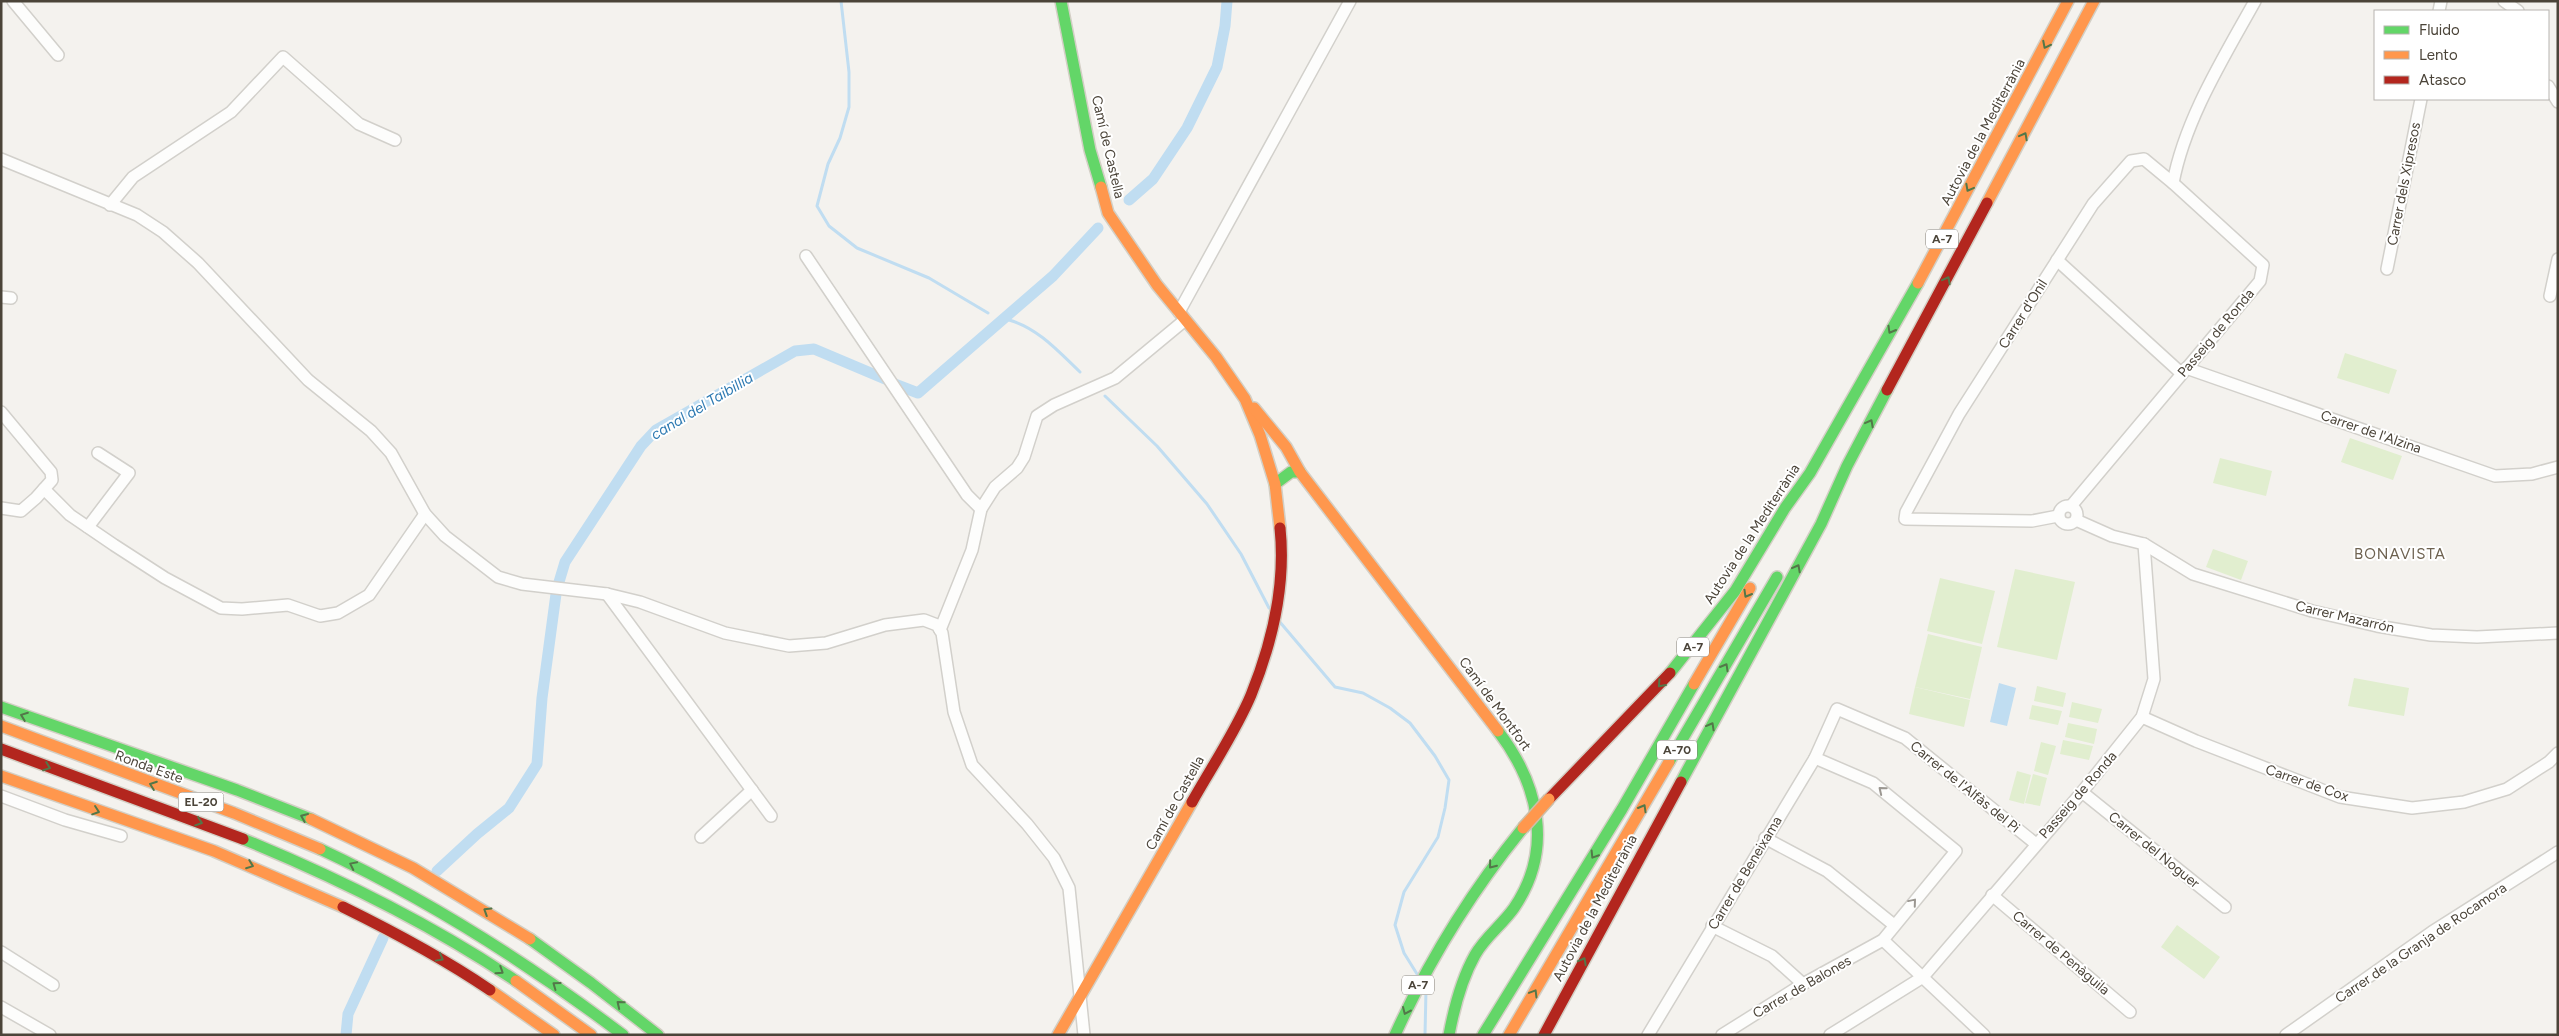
<svg xmlns="http://www.w3.org/2000/svg" width="2559" height="1036" viewBox="0 0 2559 1036" font-family="Figtree,sans-serif">
  <style>
    .green { fill: #e1eecf }
    .water { fill: #c0ddf1 }
    .lines { fill: none; stroke-linecap: round; stroke-linejoin: round }
    .stream { stroke: #c0ddf1; stroke-width: 3 }
    .canal { stroke: #c0ddf1; stroke-width: 11 }
    .street-casing { stroke: #d2d0cb; stroke-width: 14 }
    .fast-casing { stroke: #d3cfc5; stroke-width: 14 }
    .slow-casing { stroke: #d3cfc5; stroke-width: 14 }
    .jam-casing { stroke: #d3cfc5; stroke-width: 14 }
    .street { stroke: #fdfdfc; stroke-width: 11 }
    .fast { stroke: #63d668; stroke-width: 11 }
    .slow { stroke: #ff974d; stroke-width: 11 }
    .jam { stroke: #b3261e; stroke-width: 11 }
    .slow-bridge-casing { stroke: #ccbfa9; stroke-width: 14; stroke-linecap: butt }
    .slow-bridge { stroke: #ff974d; stroke-width: 11 }
    .oneway { stroke: #537749 }
    .oneway2 { stroke: #9b9791 }
    .labels { text-anchor: middle; dominant-baseline: central; stroke-width: 4; stroke-linejoin: round; paint-order: stroke }
    .shield { fill: #fff; stroke: #817c74; stroke-width: 1 }
    .shield-label { font-size: 12px; font-weight: bold; fill: #4b4439 }
    .street-label { font-size: 14px; fill: #4b4439; stroke: #fff }
    .water-label { font-size: 15px; font-style: italic; fill: #2e7ab2; stroke: #fff }
    .neighbourhood-label { font-size: 15px; letter-spacing: 1px; fill: #6e6250; stroke: #fff }
  </style>
  <rect width="100%" height="100%" fill="#f4f2ee"/>
  <!-- green -->
  <g class="green">
    <polygon points="2345,353 2397,370 2389,394 2337,378"/>
    <polygon points="2350,438 2402,456 2393,480 2341,462"/>
    <polygon points="2220,458 2272,471 2266,496 2213,483"/>
    <polygon points="2213,549 2248,561 2241,580 2206,567"/>
    <polygon points="2015,569 2075,582 2057,660 1997,647"/>
    <polygon points="1940,578 1995,591 1982,644 1927,631"/>
    <polygon points="1928,634 1982,647 1970,699 1915,687"/>
    <polygon points="2354,678 2409,688 2404,716 2348,706"/>
    <polygon points="2037,686 2066,693 2063,707 2034,701"/>
    <polygon points="1915,687 1970,700 1964,727 1909,714"/>
    <polygon points="2072,702 2102,709 2098,723 2069,717"/>
    <polygon points="2032,705 2062,711 2058,725 2029,719"/>
    <polygon points="2068,723 2097,729 2094,744 2065,737"/>
    <polygon points="2063,740 2093,746 2089,760 2060,754"/>
    <polygon points="2041,742 2056,746 2048,775 2034,771"/>
    <polygon points="2017,771 2031,775 2024,804 2009,800"/>
    <polygon points="2033,774 2047,778 2040,806 2025,803"/>
    <polygon points="2177,925 2220,957 2204,979 2161,947"/>
  </g>
  <!-- water -->
  <polygon class="water" points="1999,683 2016,688 2007,726 1990,722"/>
  <g class="lines">
    <!-- stream -->
    <g class="stream">
      <polyline points="841,1 849,72 849,107 840,138 828,164 817,206 829,226 857,248 929,278 988,313"/>
      <path d="M1009,320C1038,328 1059,352 1080,372"/>
      <polyline points="1105,396 1157,446 1207,504 1241,554 1269,608"/>
      <polyline points="1279,621 1335,687 1363,693 1390,708 1410,723 1435,756 1449,780 1445,808 1438,837 1404,892 1395,925 1404,953 1417,974"/>
      <polyline points="1425,1035 1426,990"/>
    </g>
    <!-- canal -->
    <g class="canal">
      <polyline points="1129,200 1153,179 1187,128 1217,67 1225,26 1227,1"/>
      <polyline points="892,383 918,393 1053,276 1098,228"/>
      <polyline points="559,582 565,562 641,446 656,430 795,351 814,349 885,379"/>
      <polyline points="437,871 477,834 509,808 537,764 542,698 556,594"/>
      <polyline points="346,1035 348,1014 383,938"/>
    </g>
    <!-- street casing -->
    <g class="street-casing">
      <g id="street">
        <polyline points="13,1 58,55"/>
        <polyline points="2504,1 2518,11"/>
        <polyline points="2439,11 2441,1"/>
        <polyline points="2548,86 2558,102"/>
        <polyline points="1,159 137,215 163,232 198,263 308,380 371,431 391,453 425,514 445,536 498,577 522,584 607,594 640,602 725,633 789,646 826,643 885,625 924,620 937,625 942,633 954,712 972,765 1027,824 1054,858 1069,888 1084,1035"/>
        <path d="M2173,183C2185,119 2224,57 2255,1"/>
        <polyline points="110,205 133,177 231,112 283,57 359,124 395,140"/>
        <polyline points="806,256 967,495 981,509"/>
        <polyline points="2057,260 2181,373"/>
        <polyline points="2387,269 2421,99"/>
        <polyline points="2550,296 2558,259"/>
        <polyline points="1,297 11,298"/>
        <polyline points="1179,312 1350,1"/>
        <polyline points="2186,368 2495,476 2532,474 2558,467"/>
        <polyline points="1,412 51,472 52,480 36,498 21,511 1,508"/>
        <polyline points="44,489 70,515 114,545 165,578 221,608 242,609 288,605 320,616 338,613 369,595 425,514"/>
        <circle cx="2068" cy="515" r="9"/>
        <polyline points="2058,516 2032,521 1905,519 1906,512 1959,414 2093,204 2131,161 2144,159 2173,183 2263,265 2260,281 2071,506"/>
        <polyline points="2076,520 2112,536 2144,544 2193,574 2312,611 2377,626 2431,635 2477,637 2558,633"/>
        <polyline points="88,527 129,473 98,453"/>
        <polyline points="607,594 771,816"/>
        <polyline points="940,630 972,550 981,509 995,487 1017,468 1024,457 1037,416 1054,405 1115,378 1185,320"/>
        <polyline points="2142,717 2196,741 2340,797 2412,808 2464,802 2507,789 2549,762 2558,753"/>
        <polyline points="2082,792 2225,907"/>
        <polyline points="1,796 65,820 121,836"/>
        <polyline points="701,837 752,790"/>
        <polyline points="1765,838 1827,871 1894,925"/>
        <polyline points="1992,895 2130,1012"/>
        <polyline points="1712,926 1772,956 1803,984"/>
        <polyline points="1883,940 1984,1035"/>
        <polyline points="1,952 53,985"/>
        <polyline points="1,1007 50,1035"/>
        <polyline points="1648,1035 1815,758 1837,709 1905,738 2036,844"/>
        <polyline points="1722,1035 1803,984 1883,940 1956,851 1873,783 1815,758"/>
        <polyline points="1830,1035 1923,977 2082,792 2142,717 2154,679 2144,544"/>
        <polyline points="2286,1035 2432,932 2558,852"/>
      </g>
    </g>
    <!-- fast casing -->
    <g class="fast-casing">
      <g id="fast">
        <polyline points="1061,1 1090,150 1101,187"/>
        <polyline points="1275,484 1291,472 1300,472"/>
        <polyline points="1670,673 1735,591 1785,508 1810,473 1918,283"/>
        <polyline points="1,707 237,790 311,819"/>
        <polyline points="1669,762 1777,577"/>
        <polyline points="1681,782 1821,524 1847,466 1887,390"/>
        <path d="M243,839C338,878 431,924 516,981"/>
        <path d="M320,849C429,900 528,963 623,1035"/>
        <polyline points="530,939 591,983 658,1035"/>
        <path d="M1395,1035C1429,960 1471,892 1523,828"/>
        <path d="M1449,1035C1454,1008 1461,980 1475,955C1485,937 1502,925 1514,908C1554,849 1539,785 1498,731"/>
        <polyline points="1483,1035 1622,809 1694,684"/>
      </g>
    </g>
    <!-- slow casing -->
    <g class="slow-casing">
      <g id="slow">
        <polyline points="1101,187 1108,213 1157,285 1216,357 1245,399 1260,435 1275,484 1280,528"/>
        <polyline points="1987,203 2094,1"/>
        <polyline points="1918,283 2068,1"/>
        <polyline points="1254,408 1286,447 1300,472 1498,731"/>
        <polyline points="1694,684 1750,588"/>
        <polyline points="1,726 234,813 320,849"/>
        <polyline points="1,776 214,851 343,907"/>
        <polyline points="311,819 413,868 530,939"/>
        <polyline points="516,981 591,1035"/>
        <polyline points="490,990 554,1035"/>
        <polyline points="1058,1035 1192,802"/>
        <polyline points="1509,1035 1669,762"/>
      </g>
    </g>
    <!-- jam casing -->
    <g class="jam-casing">
      <g id="jam">
        <polyline points="1887,390 1987,203"/>
        <polyline points="1,749 243,839"/>
        <polyline points="1549,799 1670,673"/>
        <path d="M1192,802C1211,768 1236,731 1251,695C1272,643 1286,585 1280,528"/>
        <path d="M343,907C394,932 443,958 490,990"/>
        <polyline points="1544,1035 1681,782"/>
      </g>
    </g>
    <!-- street -->
    <use href="#street" class="street"/>
    <!-- fast -->
    <use href="#fast" class="fast"/>
    <!-- slow -->
    <use href="#slow" class="slow"/>
    <!-- jam -->
    <use href="#jam" class="jam"/>
    <!-- slow-bridge casing -->
    <g class="slow-bridge-casing">
      <polyline id="slow-bridge" points="1523,828 1549,799"/>
    </g>
    <!-- slow-bridge -->
    <use href="#slow-bridge" class="slow-bridge"/>
  </g>
  <!-- one-way arrows -->
  <defs><path id="oneway-chevron" d="M-2-3.5L2.5 0L-2 3.5" fill="none" stroke-width="1.6" stroke-linecap="round" stroke-linejoin="round" transform="scale(1.25)"/></defs>
  <g class="oneway">
    <use href="#oneway-chevron" transform="translate(2046 45) rotate(117)"/>
    <use href="#oneway-chevron" transform="translate(2024 136) rotate(-62)"/>
    <use href="#oneway-chevron" transform="translate(1969 188) rotate(118)"/>
    <use href="#oneway-chevron" transform="translate(1947 280) rotate(-62)"/>
    <use href="#oneway-chevron" transform="translate(1891 330) rotate(120)"/>
    <use href="#oneway-chevron" transform="translate(1870 423) rotate(-62)"/>
    <use href="#oneway-chevron" transform="translate(1797 568) rotate(-62)"/>
    <use href="#oneway-chevron" transform="translate(1747 594) rotate(120)"/>
    <use href="#oneway-chevron" transform="translate(1725 667) rotate(-60)"/>
    <use href="#oneway-chevron" transform="translate(1661 684) rotate(132)"/>
    <use href="#oneway-chevron" transform="translate(24 716) rotate(-159)"/>
    <use href="#oneway-chevron" transform="translate(1711 726) rotate(-61)"/>
    <use href="#oneway-chevron" transform="translate(47 767) rotate(21)"/>
    <use href="#oneway-chevron" transform="translate(153 785) rotate(-160)"/>
    <use href="#oneway-chevron" transform="translate(1643 808) rotate(-60)"/>
    <use href="#oneway-chevron" transform="translate(96 811) rotate(19)"/>
    <use href="#oneway-chevron" transform="translate(304 817) rotate(-157)"/>
    <use href="#oneway-chevron" transform="translate(199 822) rotate(19)"/>
    <use href="#oneway-chevron" transform="translate(1594 855) rotate(122)"/>
    <use href="#oneway-chevron" transform="translate(250 865) rotate(21)"/>
    <use href="#oneway-chevron" transform="translate(353 865) rotate(-154)"/>
    <use href="#oneway-chevron" transform="translate(1492 865) rotate(129)"/>
    <use href="#oneway-chevron" transform="translate(487 911) rotate(-148)"/>
    <use href="#oneway-chevron" transform="translate(440 958) rotate(29)"/>
    <use href="#oneway-chevron" transform="translate(1583 961) rotate(-62)"/>
    <use href="#oneway-chevron" transform="translate(500 971) rotate(33)"/>
    <use href="#oneway-chevron" transform="translate(556 985) rotate(-144)"/>
    <use href="#oneway-chevron" transform="translate(1534 993) rotate(-59)"/>
    <use href="#oneway-chevron" transform="translate(620 1004) rotate(-141)"/>
    <use href="#oneway-chevron" transform="translate(1406 1011) rotate(114)"/>
  </g>
  <g class="oneway2">
    <use href="#oneway-chevron" transform="translate(1882 790) rotate(-141)"/>
    <use href="#oneway-chevron" transform="translate(1913 902) rotate(-50)"/>
  </g>
  <g class="labels">
    <!-- shield labels -->
    <g class="shield">
      <rect x="1926" y="229.5" width="32" height="19" rx="4"/>
      <rect x="1677" y="637.5" width="32" height="19" rx="4"/>
      <rect x="1657" y="740.5" width="40" height="19" rx="4"/>
      <rect x="178.5" y="792.5" width="45" height="19" rx="4"/>
      <rect x="1402" y="975.5" width="32" height="19" rx="4"/>
    </g>
    <g class="shield-label">
      <text x="1942" y="239">A-7</text>
      <text x="1693" y="647">A-7</text>
      <text x="1677" y="750">A-70</text>
      <text x="201" y="802">EL-20</text>
      <text x="1418" y="985">A-7</text>
    </g>
    <!-- street labels -->
    <g class="street-label">
      <text transform="translate(1983 132) rotate(-62)">Autovia de la Mediterrània</text>
      <text transform="translate(1108 147) rotate(77)">Camí de Castella</text>
      <text transform="translate(2404 184) rotate(-79)">Carrer dels Xipresos</text>
      <text transform="translate(2023 314) rotate(-58)">Carrer d'Onil</text>
      <text transform="translate(2216 333) rotate(-50)">Passeig de Ronda</text>
      <text transform="translate(2371 432) rotate(19)">Carrer de l'Alzina</text>
      <text transform="translate(1752 534) rotate(-57)">Autovia de la Mediterrània</text>
      <text transform="translate(2345 617) rotate(13)">Carrer Mazarrón</text>
      <text transform="translate(1495 704) rotate(54)">Camí de Montfort</text>
      <text transform="translate(149 767) rotate(20)">Ronda Este</text>
      <text transform="translate(2307 783) rotate(19)">Carrer de Cox</text>
      <text transform="translate(1965 787) rotate(39)">Carrer de l'Alfàs del Pi</text>
      <text transform="translate(2078 795) rotate(-49)">Passeig de Ronda</text>
      <text transform="translate(1175 803) rotate(-61)">Camí de Castella</text>
      <text transform="translate(2154 850) rotate(39)">Carrer del Noguer</text>
      <text transform="translate(1745 873) rotate(-59)">Carrer de Beneixama</text>
      <text transform="translate(1595 908) rotate(-62)">Autovia de la Mediterrània</text>
      <text transform="translate(2421 943) rotate(-34)">Carrer de la Granja de Rocamora</text>
      <text transform="translate(2061 953) rotate(40)">Carrer de Penàguila</text>
      <text transform="translate(1802 987) rotate(-30)">Carrer de Balones</text>
    </g>
    <!-- water labels -->
    <g class="water-label">
      <text transform="translate(702 406) rotate(-31)">canal del Taibillia</text>
    </g>
    <!-- neighbourhood labels -->
    <g class="neighbourhood-label">
      <text x="2400" y="554">BONAVISTA</text>
    </g>
  </g>
  <!-- border -->
  <rect width="2559" height="1036" fill="none" stroke="#4b4439" stroke-width="5"/>
  <!-- legend -->
  <rect x="2374" y="10" width="175" height="90" fill="#ffffff" stroke="#b7b4b0"/>
  <rect x="2384" y="26" width="25" height="8" fill="#63d668" stroke="#b7b4b0"/>
  <text x="2419" y="35" font-size="15" fill="#4b4439">Fluido</text>
  <rect x="2384" y="51" width="25" height="8" fill="#ff974d" stroke="#b7b4b0"/>
  <text x="2419" y="60" font-size="15" fill="#4b4439">Lento</text>
  <rect x="2384" y="76" width="25" height="8" fill="#b3261e" stroke="#b7b4b0"/>
  <text x="2419" y="85" font-size="15" fill="#4b4439">Atasco</text>
</svg>
